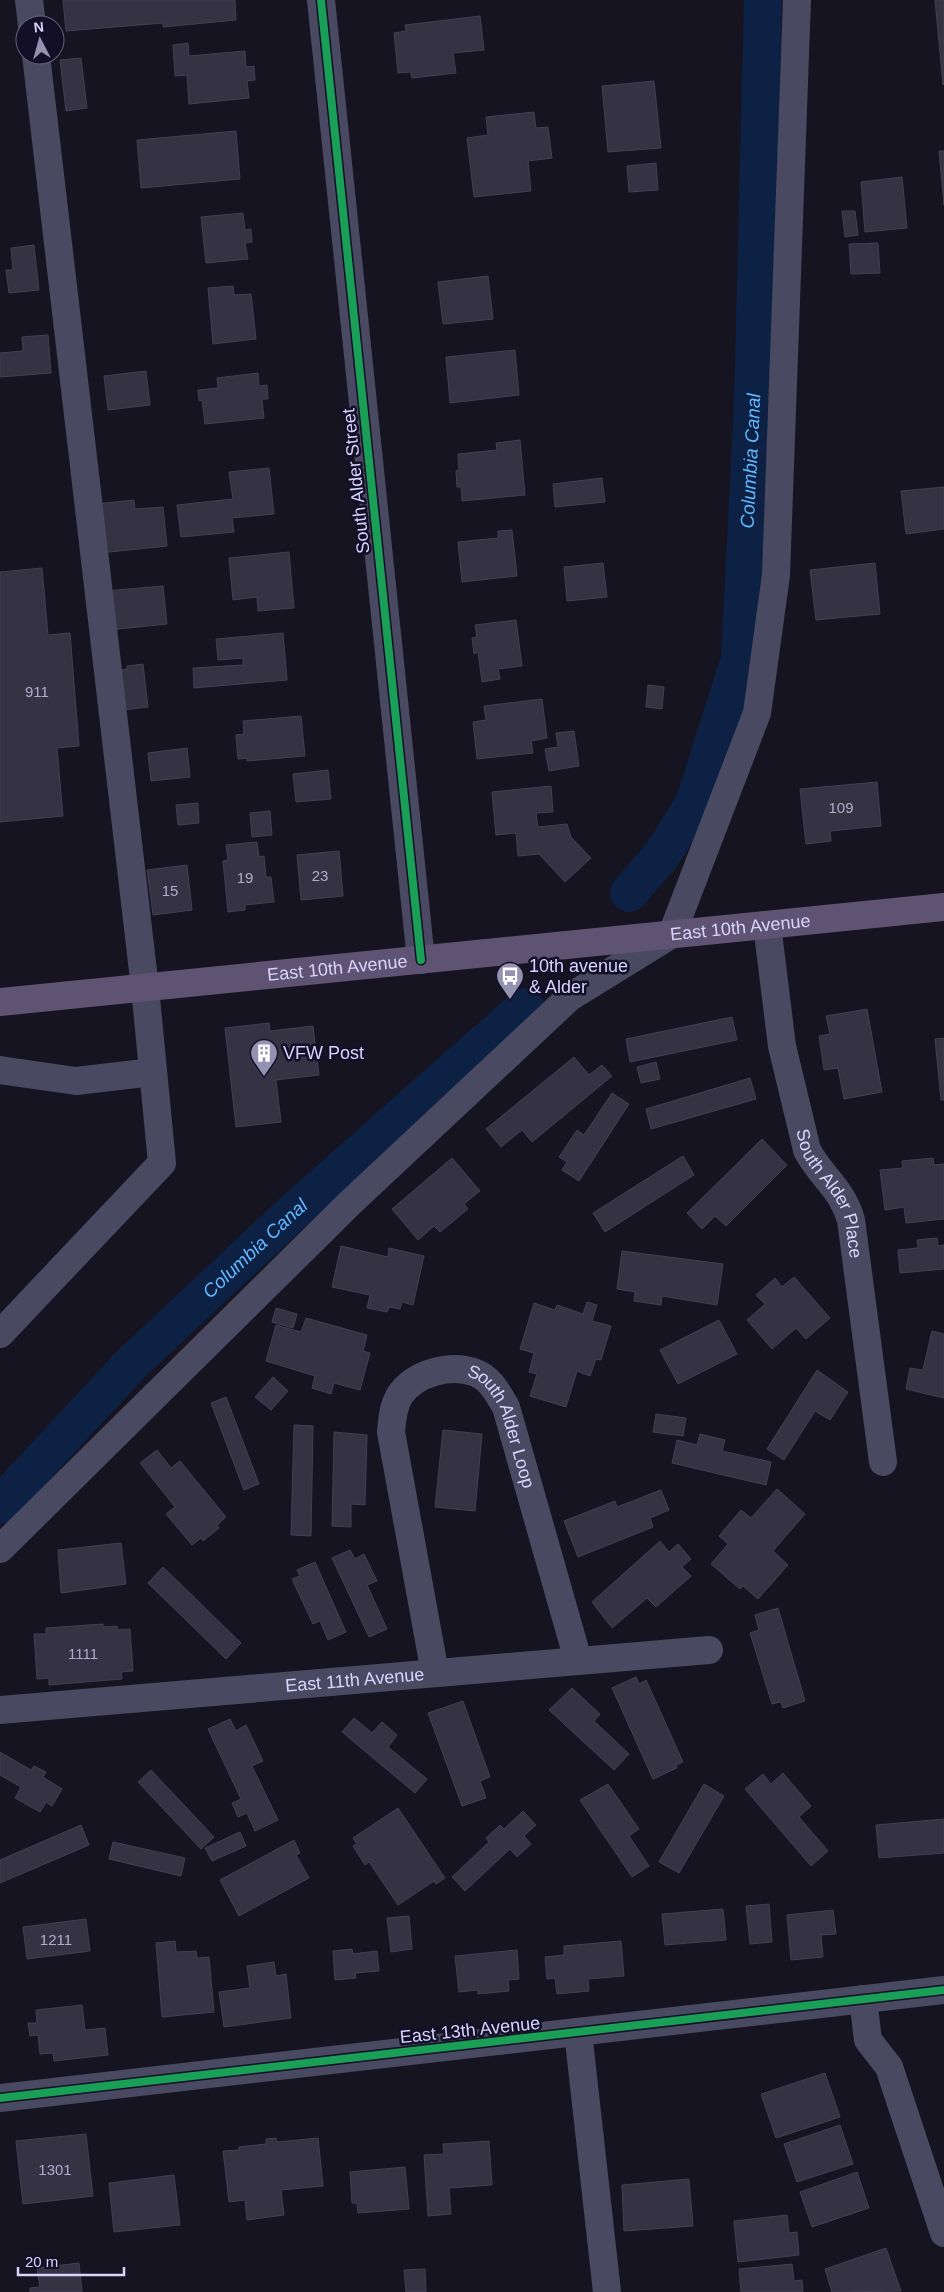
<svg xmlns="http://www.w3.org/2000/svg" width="944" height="2292" viewBox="0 0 944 2292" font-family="Helvetica,sans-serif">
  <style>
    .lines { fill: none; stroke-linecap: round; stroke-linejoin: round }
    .canal { stroke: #0d2144; stroke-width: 38 }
    .building { fill: #343243; stroke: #433f54 }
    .minor { stroke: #4a4962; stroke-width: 28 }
    .major { stroke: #5e5373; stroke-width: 28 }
    .cycleway-casing { stroke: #130f26; stroke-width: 11 }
    .cycleway { stroke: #1a9f57; stroke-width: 8 }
    .labels { text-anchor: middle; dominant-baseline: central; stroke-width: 5; stroke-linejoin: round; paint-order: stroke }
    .number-label { font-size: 15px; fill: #b0acd0 }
    .street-label { font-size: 18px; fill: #d9d4ff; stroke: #130f26 }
    .poi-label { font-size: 18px; fill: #d9d4ff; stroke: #130f26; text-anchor: start }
    .water-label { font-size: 19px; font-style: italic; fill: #62b6ff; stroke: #130f26 }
  </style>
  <rect width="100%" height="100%" fill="#161421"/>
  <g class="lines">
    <!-- canal -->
    <g class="canal">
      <path id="s1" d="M629,893L661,856L694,804L740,659L753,403L763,0"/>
      <path id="s2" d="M0,1505L132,1363L292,1213L525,1007"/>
    </g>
  </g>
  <!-- building -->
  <g class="building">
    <polygon points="63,0 235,0 236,20 163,27 163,23 66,31"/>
    <polygon points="935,0 944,0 944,84 943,85"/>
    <polygon points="480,16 484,50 453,53 456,73 412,78 411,72 398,73 394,33 406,31 405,25"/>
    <polygon points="188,43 189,56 245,51 246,67 254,66 255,80 247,81 249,98 189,104 187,75 175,76 173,45"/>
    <polygon points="81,58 87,108 66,111 60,60"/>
    <polygon points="654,81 661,148 608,152 602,86"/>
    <polygon points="534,112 536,128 548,127 552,158 528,161 531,191 474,197 467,138 488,135 486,117"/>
    <polygon points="236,131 240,179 141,188 137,140"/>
    <polygon points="939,151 944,151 944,205"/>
    <polygon points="656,163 658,190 629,192 627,166"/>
    <polygon points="902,177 907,228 865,232 861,182"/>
    <polygon points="842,211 855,211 858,235 845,237"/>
    <polygon points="243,213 245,230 251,229 252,242 245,243 248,259 206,263 201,217"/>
    <polygon points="878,243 880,273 851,274 849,244"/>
    <polygon points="34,245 39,290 9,293 6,270 13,270 11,248"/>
    <polygon points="488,276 493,319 443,324 438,282"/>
    <polygon points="233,286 234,295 251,294 256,339 213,344 208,288"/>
    <polygon points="48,335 51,373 0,377 0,353 23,351 22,337"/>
    <polygon points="515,350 519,395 450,403 446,357"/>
    <polygon points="146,371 150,405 108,410 104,376"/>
    <polygon points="258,373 259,386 267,385 268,399 262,399 264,418 205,424 202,400 199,401 198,390 218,388 217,378"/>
    <polygon points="520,440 525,495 462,501 461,487 457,487 456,471 459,470 458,454 497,450 496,443"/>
    <polygon points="269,468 274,514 232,518 234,532 181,537 177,505 233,499 229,472"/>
    <polygon points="602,478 605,502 555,507 553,484"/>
    <polygon points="944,487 944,529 906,534 901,491"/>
    <polygon points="134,500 135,509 163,507 167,546 100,553 95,504"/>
    <polygon points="512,530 517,576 462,582 458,542 498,538 498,531"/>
    <polygon points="289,552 294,608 258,611 257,597 233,600 229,558"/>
    <polygon points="603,563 607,597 567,601 564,567"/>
    <polygon points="875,563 880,614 816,620 810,570"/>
    <polygon points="42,568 48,635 70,633 79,746 57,748 63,816 0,822 0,572"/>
    <polygon points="163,586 167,624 109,630 105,591"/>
    <polygon points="516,620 522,666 498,669 500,679 482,682 478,652 474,654 472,638 477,637 475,625"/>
    <polygon points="283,633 287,680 194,688 193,668 243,665 243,658 218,660 216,639"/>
    <polygon points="143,664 148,707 115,711 111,672 127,669 127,666"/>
    <polygon points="648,685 664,687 662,709 646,707"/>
    <polygon points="542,699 547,738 531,741 533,753 477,759 473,722 486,720 484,706"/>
    <polygon points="301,716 305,756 247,761 247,758 238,759 236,735 244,734 243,721"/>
    <polygon points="574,731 579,766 549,771 545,749 558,747 556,733"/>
    <polygon points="187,748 190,777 151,781 148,753"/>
    <polygon points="328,770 331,799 296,802 293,774"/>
    <polygon points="877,782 881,826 830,831 831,841 806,844 800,789"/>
    <polygon points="551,786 553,812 536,813 538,827 567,824 571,837 591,858 565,882 539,854 518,856 516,833 496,835 492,792"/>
    <polygon points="198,803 199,823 178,825 176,805"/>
    <polygon points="270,811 272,835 252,837 250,813"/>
    <polygon points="257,842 259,857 264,856 266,877 271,877 274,902 245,905 245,910 228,912 223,861 228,860 226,845"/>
    <polygon points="339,851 343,896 301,900 297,855"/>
    <polygon points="187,865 192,910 153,915 147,870"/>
    <polygon points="867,1009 882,1092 844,1099 838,1068 824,1070 819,1036 830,1034 826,1016"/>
    <polygon points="732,1017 737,1040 630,1062 626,1039"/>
    <polygon points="269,1023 270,1031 313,1026 319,1075 276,1080 281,1122 236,1127 225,1028"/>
    <polygon points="944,1038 944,1100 941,1100 935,1039"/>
    <polygon points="574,1057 589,1075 602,1065 612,1076 532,1142 522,1130 501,1147 486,1129"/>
    <polygon points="656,1062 660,1079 641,1083 637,1067"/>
    <polygon points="750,1078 756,1099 651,1129 646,1109"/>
    <polygon points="612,1093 629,1104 579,1181 562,1170 567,1162 559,1157 577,1130 584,1135"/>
    <polygon points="762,1139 787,1165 726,1226 715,1216 702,1229 687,1213"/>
    <polygon points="683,1156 694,1175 605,1232 593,1213"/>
    <polygon points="452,1158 480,1191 464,1204 468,1209 440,1232 434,1226 418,1240 392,1209"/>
    <polygon points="933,1158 934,1165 944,1164 944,1219 906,1223 904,1207 885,1210 880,1170 903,1168 902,1161"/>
    <polygon points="937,1238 938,1246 944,1245 944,1269 900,1273 898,1250 918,1248 917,1240"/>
    <polygon points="341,1246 388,1257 389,1248 424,1256 413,1305 402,1302 400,1309 389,1307 387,1312 367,1308 370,1295 332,1287"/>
    <polygon points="622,1251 723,1264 717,1305 662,1296 661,1305 634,1301 635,1292 617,1289"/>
    <polygon points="794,1277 830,1318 806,1339 796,1328 772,1349 747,1320 765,1304 756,1295 775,1278 782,1287"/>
    <polygon points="587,1302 597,1305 592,1321 611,1326 601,1360 596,1359 590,1376 577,1371 566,1407 530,1396 537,1374 529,1372 534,1353 520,1349 534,1303 555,1310 557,1305 583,1314"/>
    <polygon points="276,1308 297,1314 293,1328 272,1322"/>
    <polygon points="306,1318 367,1335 363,1351 370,1353 360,1390 334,1383 331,1394 312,1388 315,1376 266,1361 276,1325 301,1332"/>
    <polygon points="719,1320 737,1354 678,1384 660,1350"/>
    <polygon points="932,1331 944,1334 944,1398 906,1389 910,1368 923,1370"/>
    <polygon points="817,1370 848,1392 830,1420 815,1411 784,1460 767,1449"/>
    <polygon points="273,1377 288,1391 271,1410 255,1397"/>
    <polygon points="226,1397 259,1484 244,1490 211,1403"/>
    <polygon points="656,1414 686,1418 683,1436 653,1432"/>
    <polygon points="294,1425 313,1426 311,1536 291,1535"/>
    <polygon points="443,1430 482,1434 475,1511 435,1507"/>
    <polygon points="334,1432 367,1435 365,1505 351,1504 351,1527 332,1526"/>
    <polygon points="700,1434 725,1440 722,1451 771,1462 766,1485 672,1463 677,1440 697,1445"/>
    <polygon points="157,1450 171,1468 180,1461 226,1517 217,1525 219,1528 203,1541 201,1538 192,1545 166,1514 175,1507 140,1463"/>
    <polygon points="777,1489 805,1514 773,1551 788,1565 758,1599 743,1586 740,1589 711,1564 728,1544 719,1536 741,1510 751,1518"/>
    <polygon points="661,1490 669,1510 650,1518 653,1527 578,1557 564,1521 615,1501 617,1507"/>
    <polygon points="660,1541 669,1552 678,1544 691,1559 682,1567 691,1576 656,1607 647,1598 612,1628 592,1602"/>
    <polygon points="121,1543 126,1584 61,1593 58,1550"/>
    <polygon points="350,1550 355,1559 364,1554 377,1581 367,1585 387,1629 369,1637 332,1558"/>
    <polygon points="315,1562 346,1632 328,1640 320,1621 313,1624 292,1579 300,1576 297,1570"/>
    <polygon points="163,1567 241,1643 226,1659 148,1583"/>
    <polygon points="778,1608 805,1701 783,1708 781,1702 772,1704 750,1633 759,1630 755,1615"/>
    <polygon points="103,1624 103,1627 117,1626 118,1630 130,1629 133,1671 121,1672 122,1679 49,1685 49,1678 37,1679 34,1634 46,1634 46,1628"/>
    <polygon points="636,1677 639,1684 646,1680 683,1762 676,1765 677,1768 653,1779 612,1688"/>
    <polygon points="572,1688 600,1714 594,1721 629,1754 614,1770 549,1710"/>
    <polygon points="463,1701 490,1777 480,1781 486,1798 462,1806 428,1713"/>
    <polygon points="354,1718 372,1733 382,1722 397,1735 388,1747 427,1779 415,1793 342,1732"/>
    <polygon points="230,1719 236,1731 246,1725 263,1761 252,1766 278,1820 255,1831 247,1813 238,1817 232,1803 241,1799 208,1729"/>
    <polygon points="0,1752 31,1770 34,1766 46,1772 43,1777 62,1789 52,1806 46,1802 40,1812 15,1798 21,1787 0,1775"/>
    <polygon points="151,1770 214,1837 201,1849 138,1782"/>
    <polygon points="783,1773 811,1806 799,1817 828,1851 811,1866 745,1789 763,1774 771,1784"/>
    <polygon points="608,1784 639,1829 629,1836 649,1866 632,1877 580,1800"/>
    <polygon points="704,1784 724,1796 679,1873 659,1862"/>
    <polygon points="398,1808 445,1878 436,1884 434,1881 398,1905 369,1862 365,1865 353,1846 357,1844 353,1838"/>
    <polygon points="523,1811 536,1825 524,1836 531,1844 517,1857 510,1849 465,1891 452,1877 489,1842 486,1838 500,1825 504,1829"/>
    <polygon points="944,1819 944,1853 879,1858 876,1825"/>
    <polygon points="81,1825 89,1845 0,1883 0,1860"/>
    <polygon points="240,1832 246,1846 212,1861 205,1848"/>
    <polygon points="294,1840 300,1853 296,1855 309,1878 239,1916 220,1880"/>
    <polygon points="113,1842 185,1858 181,1876 109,1859"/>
    <polygon points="769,1904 772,1942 750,1944 746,1906"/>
    <polygon points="723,1909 726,1940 665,1945 662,1914"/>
    <polygon points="833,1910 836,1934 821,1935 823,1957 791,1960 787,1915"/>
    <polygon points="409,1916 412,1949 391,1952 387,1918"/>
    <polygon points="86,1919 90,1951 27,1959 23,1927"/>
    <polygon points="175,1941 176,1952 196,1951 197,1958 209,1957 214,2012 162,2017 156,1943"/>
    <polygon points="621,1941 624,1976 588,1979 589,1991 557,1994 555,1978 547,1979 545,1957 564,1955 564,1946"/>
    <polygon points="352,1949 353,1954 377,1951 379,1971 355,1973 356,1978 335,1980 333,1951"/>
    <polygon points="517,1950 519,1979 508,1980 509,1991 478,1994 478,1990 459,1992 455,1956"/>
    <polygon points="274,1962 276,1976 286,1974 291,2018 224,2027 219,1992 250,1988 247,1966"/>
    <polygon points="82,2005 85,2030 105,2028 108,2055 54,2061 53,2053 40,2054 38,2035 30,2036 28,2023 37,2023 36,2010"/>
    <polygon points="825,2073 840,2117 776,2138 761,2094"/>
    <polygon points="840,2125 853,2164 797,2182 784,2144"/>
    <polygon points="86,2134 93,2196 23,2204 16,2141"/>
    <polygon points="276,2138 277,2142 318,2138 323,2186 281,2190 284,2215 247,2220 245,2200 229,2202 223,2151 239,2150 239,2147 266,2144 266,2139"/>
    <polygon points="489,2141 492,2185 449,2188 451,2214 428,2216 424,2155 444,2154 443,2144"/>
    <polygon points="405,2167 409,2209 358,2213 357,2203 352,2203 350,2172"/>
    <polygon points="857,2172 869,2208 812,2227 800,2192"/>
    <polygon points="174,2175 180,2225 114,2232 109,2183"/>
    <polygon points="689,2179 693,2226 624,2231 622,2185"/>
    <polygon points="787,2215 789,2233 797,2232 799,2255 738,2262 734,2221"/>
    <polygon points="886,2248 901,2291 832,2292 825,2269"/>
    <polygon points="79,2263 82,2292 30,2292 30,2288 40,2287 37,2268"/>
    <polygon points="792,2264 794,2281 802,2280 803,2292 741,2292 739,2269"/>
    <polygon points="425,2269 426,2292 406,2292 404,2270"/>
  </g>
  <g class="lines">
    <!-- minor -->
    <g class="minor">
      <polyline points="29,0 32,25"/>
      <polyline points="321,0 421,960"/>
      <path id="s3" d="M767,925L782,1046L807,1150C821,1177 842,1188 851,1220L883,1462"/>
      <polyline points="0,1070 76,1081 153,1072"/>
      <polyline points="0,1334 162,1163 145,988 36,55"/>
      <polyline points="0,1549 351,1202 570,997 672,934 757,713 776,575 797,0"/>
      <path id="s4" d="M435,1673L391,1432C392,1420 393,1406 400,1395C415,1373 451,1363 476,1373C491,1379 498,1394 506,1407L578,1660"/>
      <path id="s5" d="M0,1710L709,1650"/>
      <polyline points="863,1999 868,2040 889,2067 944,2233"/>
      <polyline points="578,2032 607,2292"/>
      <polyline points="0,2098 944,1990"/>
    </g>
    <!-- major -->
    <path class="major" id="s6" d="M0,1002L944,907"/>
    <!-- cycleway casing -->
    <g class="cycleway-casing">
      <g id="cycleway">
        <polyline points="321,0 421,960"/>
        <polyline points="0,2098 944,1990"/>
      </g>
    </g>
    <!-- cycleway -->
    <use href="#cycleway" class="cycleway"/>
  </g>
  <!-- icons -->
  <defs>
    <g id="bus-pin" transform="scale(1.4375)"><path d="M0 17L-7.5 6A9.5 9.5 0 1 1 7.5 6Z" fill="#9591b1" stroke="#130f26"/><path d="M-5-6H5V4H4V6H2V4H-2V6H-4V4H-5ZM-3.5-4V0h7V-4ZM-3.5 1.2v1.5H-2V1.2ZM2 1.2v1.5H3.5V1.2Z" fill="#fff"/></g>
    <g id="building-pin" transform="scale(1.4375)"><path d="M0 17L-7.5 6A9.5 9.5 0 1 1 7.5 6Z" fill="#9591b1" stroke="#130f26"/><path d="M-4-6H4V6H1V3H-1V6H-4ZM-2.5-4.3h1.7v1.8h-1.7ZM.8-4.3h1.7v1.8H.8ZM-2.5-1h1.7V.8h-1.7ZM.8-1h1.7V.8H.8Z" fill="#fff"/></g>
  </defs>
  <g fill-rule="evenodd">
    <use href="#bus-pin" x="510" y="976"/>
    <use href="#building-pin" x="264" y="1053"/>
  </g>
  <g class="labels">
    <!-- number labels -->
    <g class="number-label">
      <text x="37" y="691">911</text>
      <text x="841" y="807">109</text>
      <text x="320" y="875">23</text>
      <text x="245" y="877">19</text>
      <text x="170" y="890">15</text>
      <text x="83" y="1653">1111</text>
      <text x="56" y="1939">1211</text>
      <text x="55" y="2169">1301</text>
    </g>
    <!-- street labels -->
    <g class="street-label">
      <text transform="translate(356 481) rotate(-96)">South Alder Street</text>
      <text stroke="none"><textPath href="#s6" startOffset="744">East 10th Avenue</textPath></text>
      <text stroke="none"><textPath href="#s6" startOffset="339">East 10th Avenue</textPath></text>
      <text stroke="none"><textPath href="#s3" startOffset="279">South Alder Place</textPath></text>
      <text stroke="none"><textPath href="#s4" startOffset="429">South Alder Loop</textPath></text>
      <text stroke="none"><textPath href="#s5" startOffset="356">East 11th Avenue</textPath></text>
      <text transform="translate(470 2030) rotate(-6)">East 13th Avenue</text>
    </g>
    <!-- poi labels -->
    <g class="poi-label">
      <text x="529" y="966">10th avenue<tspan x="529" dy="21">&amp; Alder</tspan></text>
      <text x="283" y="1053">VFW Post</text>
    </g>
    <!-- water labels -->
    <g class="water-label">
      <text stroke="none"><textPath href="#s1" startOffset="461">Columbia Canal</textPath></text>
      <text stroke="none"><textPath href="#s2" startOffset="362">Columbia Canal</textPath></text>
    </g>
  </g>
  <!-- north arrow -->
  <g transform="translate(40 40) rotate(354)"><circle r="24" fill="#130f26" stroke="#625e7d"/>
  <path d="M0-4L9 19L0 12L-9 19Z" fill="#9591b1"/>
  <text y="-8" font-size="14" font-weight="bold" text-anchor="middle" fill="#d9d4ff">N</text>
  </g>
  <!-- scale -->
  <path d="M18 2267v8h106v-8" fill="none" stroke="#d9d4ff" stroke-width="2.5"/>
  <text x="25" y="2267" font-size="15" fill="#d9d4ff" stroke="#130f26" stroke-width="4" paint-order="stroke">20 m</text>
</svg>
